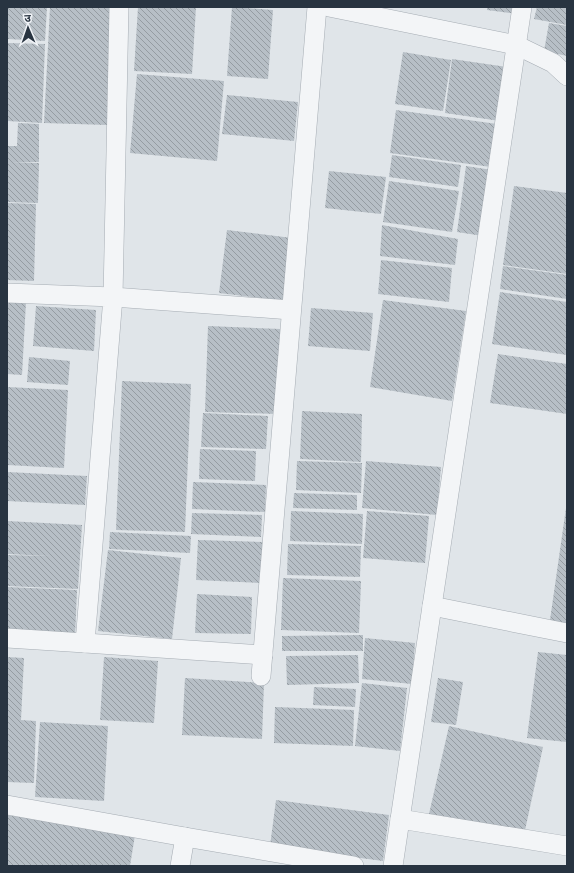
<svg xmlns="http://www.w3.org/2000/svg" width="574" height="873" viewBox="0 0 574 873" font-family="'Fira Sans Condensed','Noto Sans Devanagari',sans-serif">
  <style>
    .building { fill: url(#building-back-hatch) }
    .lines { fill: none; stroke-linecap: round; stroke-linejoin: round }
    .minor-casing { stroke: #a5acb3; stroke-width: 20 }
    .minor { stroke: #f3f5f7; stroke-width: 19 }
  </style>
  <defs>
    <pattern id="building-back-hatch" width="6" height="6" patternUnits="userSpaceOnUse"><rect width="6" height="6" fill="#b7bfc6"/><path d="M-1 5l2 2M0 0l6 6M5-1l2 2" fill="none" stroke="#959ca2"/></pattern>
  </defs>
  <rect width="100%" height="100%" fill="#e0e5e9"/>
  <!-- building -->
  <g class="building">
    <polygon points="7,7 47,7 45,41 7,39"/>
    <polygon points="50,7 113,7 107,125 44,123"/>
    <polygon points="138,7 196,7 192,74 134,71"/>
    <polygon points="232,7 273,10 268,79 227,76"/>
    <polygon points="487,7 518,7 517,14 487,10"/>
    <polygon points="537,7 567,7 567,25 534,19"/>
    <polygon points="549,23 567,26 567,56 544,51"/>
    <polygon points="7,43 45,44 42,123 7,121"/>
    <polygon points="403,52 451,60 443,111 395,104"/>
    <polygon points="452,59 507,67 500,121 445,113"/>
    <polygon points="137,74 224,81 217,161 130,153"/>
    <polygon points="227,95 298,102 294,141 222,134"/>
    <polygon points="396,110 497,124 491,167 390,153"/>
    <polygon points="18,123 39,124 39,162 12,163 39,163 38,203 7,202 7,146 17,146"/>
    <polygon points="392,155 461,165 458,187 389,177"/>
    <polygon points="466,166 492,170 483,236 457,232"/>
    <polygon points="329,171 386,177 381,214 325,208"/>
    <polygon points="389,181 459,191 452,232 383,222"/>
    <polygon points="514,186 567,193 567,274 503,265"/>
    <polygon points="7,203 36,204 34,281 7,280"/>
    <polygon points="382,225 458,239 455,265 380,256"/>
    <polygon points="227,230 292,238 284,301 219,293"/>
    <polygon points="381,260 452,268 449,302 378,294"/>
    <polygon points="503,266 567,275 567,299 500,289"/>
    <polygon points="500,292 567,302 567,355 492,344"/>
    <polygon points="383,300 466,311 452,401 370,387"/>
    <polygon points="7,301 26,302 22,375 7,374"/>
    <polygon points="36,306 96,310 94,351 33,346"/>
    <polygon points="311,308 373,313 370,351 308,346"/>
    <polygon points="208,326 281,329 277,414 205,412"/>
    <polygon points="498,354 567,364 567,414 490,403"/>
    <polygon points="29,357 70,361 68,385 27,382"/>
    <polygon points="122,381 191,384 185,532 116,530"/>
    <polygon points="7,387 68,390 64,468 7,465"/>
    <polygon points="302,411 362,414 361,462 300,459"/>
    <polygon points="203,413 268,416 266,449 201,447"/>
    <polygon points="200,449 256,451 255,481 199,479"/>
    <polygon points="297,461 362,463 361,493 296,490"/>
    <polygon points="366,461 441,467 437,515 362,508"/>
    <polygon points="7,472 87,476 85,505 7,501"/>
    <polygon points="193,482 266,485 265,512 192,509"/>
    <polygon points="294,493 357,495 357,510 293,508"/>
    <polygon points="566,508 567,508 567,629 549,627"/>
    <polygon points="291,511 363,514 362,544 290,541"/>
    <polygon points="367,511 429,516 425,563 363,558"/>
    <polygon points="192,513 262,515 261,537 191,534"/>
    <polygon points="7,521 82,525 78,589 7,586 7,555 50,556 7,554"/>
    <polygon points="110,532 191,536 190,553 109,549"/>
    <polygon points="198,540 263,542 261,583 196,580"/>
    <polygon points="288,544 361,546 360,577 287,575"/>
    <polygon points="108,550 181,558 172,639 98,631"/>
    <polygon points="283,578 361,581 359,633 281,630"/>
    <polygon points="7,587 77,590 75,637 7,634"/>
    <polygon points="197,594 252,597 251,634 195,633"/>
    <polygon points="363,635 363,651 282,651 282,636"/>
    <polygon points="365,638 415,643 412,684 362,679"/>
    <polygon points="538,652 567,655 567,742 527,738"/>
    <polygon points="358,655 359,683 287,685 286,656"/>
    <polygon points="7,657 24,658 21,720 36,721 34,783 7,782"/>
    <polygon points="104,657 158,661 154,723 100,720"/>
    <polygon points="185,678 264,683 262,739 182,735"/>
    <polygon points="438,678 463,682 456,725 431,722"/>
    <polygon points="362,683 407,688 400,751 355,746"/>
    <polygon points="314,687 356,689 355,707 313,705"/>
    <polygon points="275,707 354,710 353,746 274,743"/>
    <polygon points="40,722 108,726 104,801 35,797"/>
    <polygon points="449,726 543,747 524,835 429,814"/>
    <polygon points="276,800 389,815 383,861 270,846"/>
    <polygon points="7,815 135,835 130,866 7,866"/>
  </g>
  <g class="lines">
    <!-- minor casing -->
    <g class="minor-casing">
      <g id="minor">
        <polyline points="119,7 113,297 291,310"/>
        <polyline points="329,7 516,45 553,63 567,76"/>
        <polyline points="7,293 113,297 85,643 7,638"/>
        <polyline points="432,606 567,633"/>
        <polyline points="85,643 263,655"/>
        <polyline points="261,676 317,7"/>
        <polyline points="7,805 185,837 354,866"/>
        <polyline points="400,819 567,846"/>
        <polyline points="180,866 185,837"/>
        <polyline points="393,866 522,7"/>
      </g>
    </g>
    <!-- minor -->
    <use href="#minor" class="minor"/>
  </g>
  <!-- border -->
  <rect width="574" height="873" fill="none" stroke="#283441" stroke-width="16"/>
  <!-- north arrow -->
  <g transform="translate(28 28) rotate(358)" stroke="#f0f3f7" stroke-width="3" paint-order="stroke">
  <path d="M0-3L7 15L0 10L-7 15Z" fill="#283441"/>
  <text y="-6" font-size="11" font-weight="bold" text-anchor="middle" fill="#283441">उ</text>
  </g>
</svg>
